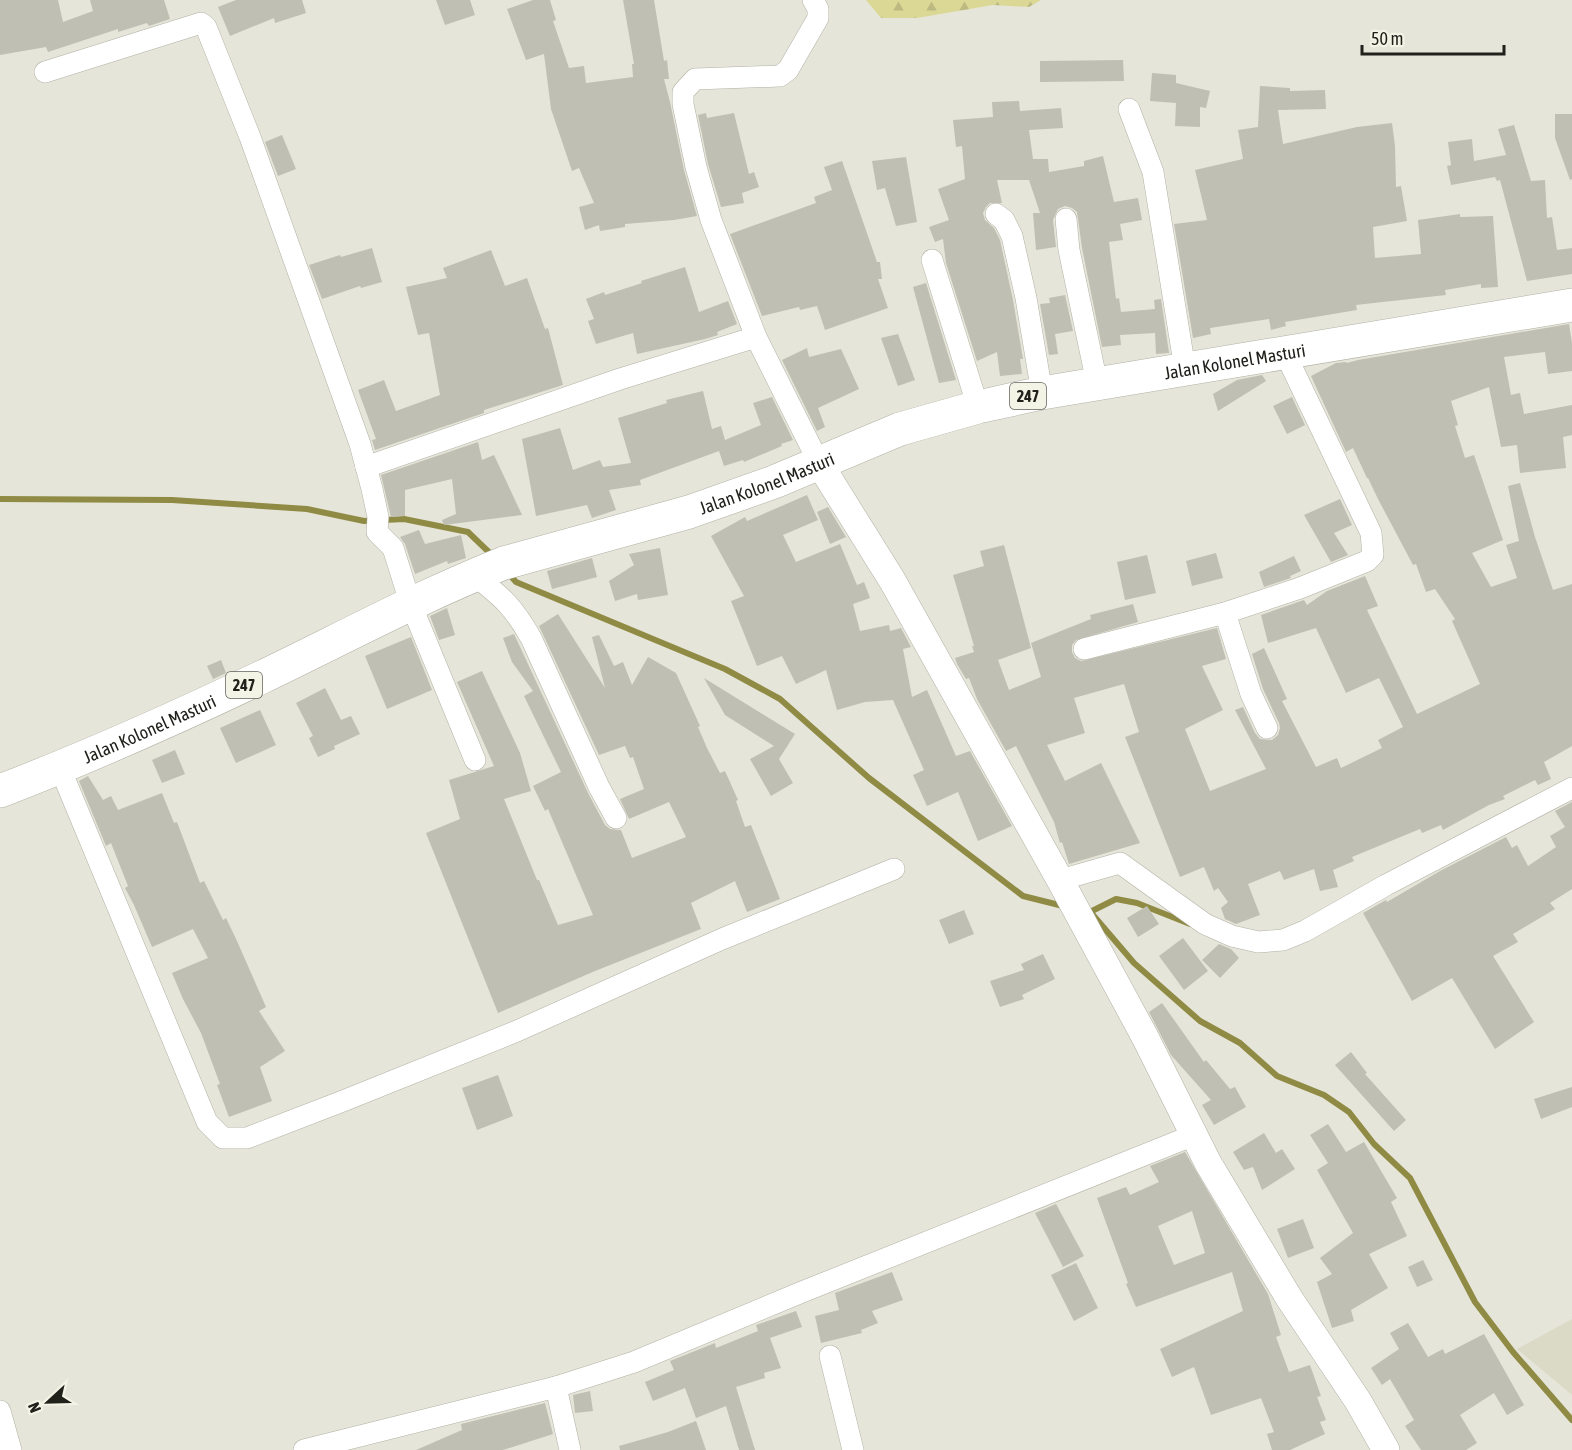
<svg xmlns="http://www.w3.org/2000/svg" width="1572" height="1450" viewBox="0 0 1572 1450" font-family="'Asap Condensed',sans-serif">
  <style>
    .built { fill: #dbdac7 }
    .forest { fill: url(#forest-firs) }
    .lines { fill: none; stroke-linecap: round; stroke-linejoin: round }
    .stream { stroke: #908b44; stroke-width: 6 }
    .building { fill: #bfbfb3; fill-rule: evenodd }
    .minor-casing { stroke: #b1b1a5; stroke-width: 22 }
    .tertiary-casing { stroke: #b1b1a5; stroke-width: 28 }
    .primary-casing { stroke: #b1b1a5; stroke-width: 34 }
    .minor { stroke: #fff; stroke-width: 21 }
    .tertiary { stroke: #fff; stroke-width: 27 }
    .primary { stroke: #fff; stroke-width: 33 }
    .labels { text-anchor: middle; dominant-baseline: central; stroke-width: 6; stroke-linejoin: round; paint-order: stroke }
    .shield { fill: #f3f3e6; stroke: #606059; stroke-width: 1.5 }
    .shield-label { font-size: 16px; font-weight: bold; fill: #21211c }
    .street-label { font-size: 18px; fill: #21211c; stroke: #f3f3e6 }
  </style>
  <defs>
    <pattern id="forest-firs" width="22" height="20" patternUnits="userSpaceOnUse" patternTransform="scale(1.5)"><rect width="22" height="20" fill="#dbd896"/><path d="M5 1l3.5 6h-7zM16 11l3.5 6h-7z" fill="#bcb981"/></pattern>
  </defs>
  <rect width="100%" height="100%" fill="#e6e5d9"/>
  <!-- built -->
  <polygon class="built" points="1572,1319 1572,1395 1517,1349"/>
  <!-- forest -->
  <polygon class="forest" points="866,0 1041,0 1029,7 993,5 917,18 881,18"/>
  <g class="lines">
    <!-- stream -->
    <g class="stream">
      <polyline points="0,499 172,500 307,509 364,521 404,519 468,532 494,557"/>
      <polyline points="508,573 516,582 725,669 780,699 869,778 1023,896 1063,906"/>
      <polyline points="1090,912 1116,899 1137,903 1190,924"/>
      <polyline points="1093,915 1134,963 1200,1021 1240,1043 1277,1076 1324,1095 1349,1112 1374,1144 1410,1178 1475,1302 1513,1352 1572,1420"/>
    </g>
  </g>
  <!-- building -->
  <g class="building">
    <polygon points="0,0 58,0 63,22 93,11 90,0 164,0 170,19 149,26 147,23 118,32 118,29 48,52 46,47 0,55"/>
    <polygon points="236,0 302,0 306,13 275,23 274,18 230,36 218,7"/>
    <polygon points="436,0 470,0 475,15 445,25"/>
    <polygon points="533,0 550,0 556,20 553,21 569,68 584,66 586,83 633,77 632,64 634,64 623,0 654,0 664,61 667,60 669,79 664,79 670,102 684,170 697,216 674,220 625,224 625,227 600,231 599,225 585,230 579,207 594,203 579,168 572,171 551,109 544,54 526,60 507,9"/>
    <polygon points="1123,60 1124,81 1040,82 1040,61"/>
    <polygon points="1152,73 1176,75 1176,83 1210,91 1206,108 1200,107 1200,127 1175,126 1176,103 1150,101"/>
    <polygon points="1260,86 1290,88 1290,91 1325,90 1326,109 1278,110 1283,144 1357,127 1392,123 1395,146 1396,187 1401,186 1407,221 1373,227 1375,258 1421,254 1418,220 1460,214 1460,217 1493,216 1498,287 1481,288 1481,284 1445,290 1446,295 1356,305 1357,310 1285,322 1286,326 1271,330 1269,319 1210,328 1211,334 1193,338 1174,224 1207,220 1195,170 1243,159 1238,130 1258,127"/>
    <polygon points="1019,101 1020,111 1061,108 1063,128 1029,130 1033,159 1048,159 1049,172 1084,166 1084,161 1103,156 1114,202 1138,198 1142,220 1120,224 1123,240 1109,242 1116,299 1119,298 1121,312 1155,309 1154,300 1161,299 1169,353 1156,354 1155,333 1120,335 1121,345 1102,347 1082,248 1077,212 1072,208 1065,206 1058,209 1053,220 1056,247 1036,250 1033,213 1040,213 1029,180 997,180 1002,203 990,203 986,207 983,213 985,220 994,228 1000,240 1013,300 1023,359 1020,359 1022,374 1000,376 997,352 977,361 946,263 943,239 935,242 929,227 949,220 938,189 965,179 962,146 956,147 953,120 993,117 992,102"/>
    <polygon points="706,113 707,118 734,113 749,174 754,172 759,187 742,193 744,203 721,207 708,164 698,115"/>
    <polygon points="1555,114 1572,114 1572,179 1570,180 1555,138"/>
    <polygon points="1514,125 1531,181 1545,180 1547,218 1552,217 1557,250 1572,248 1572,274 1527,281 1500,180 1497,181 1495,177 1451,185 1447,166 1451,165 1448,142 1472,139 1474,161 1506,155 1498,129"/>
    <polygon points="282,135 296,169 278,176 265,142"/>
    <polygon points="906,157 917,222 896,226 885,188 877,190 872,161"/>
    <polygon points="842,161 877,262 880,262 882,279 878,279 888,308 825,330 817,306 800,310 799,307 762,316 730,234 816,203 814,197 832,190 824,167"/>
    <polygon points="372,248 382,282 361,288 360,286 322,299 309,265 340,255 341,257"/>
    <polygon points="491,250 505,286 527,278 545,329 548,328 563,385 484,410 484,413 375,450 372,440 376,439 358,390 384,380 396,411 440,395 429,333 418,335 406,287 447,278 443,268"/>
    <polygon points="685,267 699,312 728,301 737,324 717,332 718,335 705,339 637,354 633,333 596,344 588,321 594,319 586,299 604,292 605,295 642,283 641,281"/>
    <polygon points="926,283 956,380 939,383 913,287"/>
    <polygon points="1065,295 1073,331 1055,334 1058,354 1049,355 1040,304 1050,303 1049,298"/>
    <polygon points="1569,324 1572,343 1572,371 1548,374 1545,352 1504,357 1511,395 1520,393 1524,414 1572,405 1572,435 1563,437 1566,468 1520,473 1517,445 1501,447 1489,387 1451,401 1458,425 1455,426 1465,458 1474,455 1503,540 1472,553 1491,587 1517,578 1506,545 1519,541 1508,486 1520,483 1535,537 1553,590 1572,584 1572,746 1544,762 1551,779 1538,785 1535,780 1503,796 1505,799 1489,805 1443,830 1441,825 1422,833 1420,829 1352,857 1354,861 1333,870 1338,887 1320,891 1314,869 1284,880 1280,871 1248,884 1260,915 1236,924 1225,919 1221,908 1228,902 1218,888 1214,891 1204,867 1180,877 1125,737 1139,732 1124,684 1074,698 1085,733 1047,745 1065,781 1101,763 1140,843 1069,864 1062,842 1060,843 1054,822 1016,746 1006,751 977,699 969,678 966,679 957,664 955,658 974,652 972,646 974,646 953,575 984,566 980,551 1004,545 1031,648 998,660 1009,690 1041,677 1031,643 1091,619 1090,615 1133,604 1138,622 1076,640 1072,645 1072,652 1075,658 1081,661 1217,628 1226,659 1202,666 1223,710 1185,729 1210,791 1266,769 1235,710 1243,707 1255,733 1260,739 1272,740 1278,735 1280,728 1279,723 1263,689 1252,654 1264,648 1287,699 1282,701 1316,767 1337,758 1341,768 1382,748 1378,740 1403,727 1379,678 1346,693 1316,628 1268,643 1261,615 1304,600 1307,605 1327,591 1365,576 1378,606 1367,610 1417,714 1480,684 1452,621 1455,619 1435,589 1426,592 1416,564 1413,565 1378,499 1368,478 1367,478 1353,448 1346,452 1311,376 1336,363 1346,362 1347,363 1358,360"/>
    <polygon points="898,334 915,380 898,386 881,338"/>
    <polygon points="807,348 809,357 841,349 859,389 818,408 825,427 817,431 782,360"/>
    <polygon points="1262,375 1266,381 1218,411 1213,394 1237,380"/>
    <polygon points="703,391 712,429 721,426 725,440 761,425 753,403 772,397 793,440 781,444 782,446 744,462 743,460 724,466 719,451 640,480 641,485 609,490 616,510 592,518 587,505 536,516 522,439 560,428 573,470 600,460 603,467 631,463 618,418 667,403 666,400"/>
    <polygon points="1292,397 1305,425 1287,434 1273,406"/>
    <polygon points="478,442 482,460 494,455 522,515 444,525 442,520 456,514 452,479 405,490 405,516 391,517 381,475"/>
    <polygon points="807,495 818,520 783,535 796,562 840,544 857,585 864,582 870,598 853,604 860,631 889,625 890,631 901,628 911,647 903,649 912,697 927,690 956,756 970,751 1012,826 978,841 958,792 927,806 913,775 924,770 893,700 865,702 837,710 826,670 796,684 782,656 757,666 731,601 744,596 711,536 745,517 747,521"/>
    <polygon points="1340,499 1352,525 1334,533 1348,555 1331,562 1304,515"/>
    <polygon points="828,507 846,537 830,544 817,512"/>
    <polygon points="419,530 425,544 461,535 466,558 448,564 447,561 415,574 405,544 400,537"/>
    <polygon points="660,548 668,595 638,600 637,594 615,601 609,581 634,565 629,554"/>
    <polygon points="1216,553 1223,578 1192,586 1186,561"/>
    <polygon points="1147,555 1156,593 1125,600 1117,562"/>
    <polygon points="1294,556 1301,571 1290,576 1291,578 1264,587 1259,572"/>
    <polygon points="592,558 597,577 552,589 547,571"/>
    <polygon points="447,608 455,635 439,640 430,616"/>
    <polygon points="558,614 605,688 592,637 599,635 614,666 623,662 632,685 648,657 676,673 700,726 698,727 707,748 720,773 725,771 738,800 736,801 745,827 751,825 780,899 747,912 735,881 691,903 701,929 595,971 498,1013 426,833 460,819 449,780 494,766 457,682 482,671 520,753 531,791 504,799 537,880 539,880 558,925 593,915 548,809 545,811 533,786 561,772 524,696 533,691 512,662 503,638 514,634 588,793 605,825 610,829 621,830 632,858 686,837 669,802 629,819 620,799 644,789 633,757 630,758 625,746 599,755 539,626"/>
    <polygon points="411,637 432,690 387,709 365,656"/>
    <polygon points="221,660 226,673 213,679 207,666"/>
    <polygon points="704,678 795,734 779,759 793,783 771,796 750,759 774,746 725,715"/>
    <polygon points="325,688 341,720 351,716 360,734 334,746 335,749 318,757 309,738 313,736 296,703"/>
    <polygon points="260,710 276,745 236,763 220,728"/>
    <polygon points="175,750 185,774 162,783 152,760"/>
    <polygon points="88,776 103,800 111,796 118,810 162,793 174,823 177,822 200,883 204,881 223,920 226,918 237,941 266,1007 259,1011 285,1051 260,1067 272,1101 229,1117 217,1085 220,1084 201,1033 183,999 172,973 208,958 193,929 152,947 134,905 125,888 128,886 111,843 106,846 79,781"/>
    <polygon points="1572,802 1572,889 1550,903 1555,909 1513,934 1518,942 1493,956 1534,1022 1495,1049 1452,978 1412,1001 1363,913 1386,900 1387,902 1440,871 1506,837 1512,848 1517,845 1528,866 1556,847 1550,836 1565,827 1555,811"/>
    <polygon points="1147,906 1159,924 1138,937 1127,918"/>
    <polygon points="964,910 974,934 949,944 939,920"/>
    <polygon points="1183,938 1208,971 1184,990 1159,956"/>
    <polygon points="1219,944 1231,949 1239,958 1220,978 1202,960"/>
    <polygon points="1043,954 1055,979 1022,995 1024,999 1000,1007 990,981 1024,970 1021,964"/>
    <polygon points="1162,1003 1204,1062 1206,1060 1230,1089 1235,1087 1246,1107 1214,1125 1202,1105 1211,1100 1171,1055 1149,1012"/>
    <polygon points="1351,1052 1367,1073 1365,1074 1406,1120 1394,1131 1335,1065"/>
    <polygon points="498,1075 513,1116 477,1130 462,1088"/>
    <polygon points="1572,1087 1572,1107 1541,1119 1534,1099"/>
    <polygon points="1328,1124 1346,1152 1364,1142 1397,1198 1391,1202 1407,1236 1369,1254 1388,1288 1351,1310 1354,1321 1332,1328 1317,1282 1332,1274 1320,1258 1353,1233 1317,1170 1328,1163 1310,1135"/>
    <polygon points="1264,1133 1276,1153 1282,1149 1295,1169 1262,1190 1253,1167 1244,1170 1233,1152"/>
    <path d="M1185,1152L1268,1294L1281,1335L1276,1337L1289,1372L1310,1365L1321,1396L1317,1397L1326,1420L1320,1422L1325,1434L1290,1450H1272L1267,1434L1274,1432L1261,1398L1211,1415L1194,1367L1172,1377L1160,1349L1243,1311L1232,1272L1136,1307L1126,1284L1128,1283L1097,1198L1126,1187L1130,1195L1159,1182L1150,1166ZM1192,1211L1205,1253L1174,1265L1158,1226Z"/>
    <polygon points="1056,1204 1084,1256 1063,1267 1035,1213"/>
    <polygon points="1303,1219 1314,1248 1288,1258 1277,1229"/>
    <polygon points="1423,1260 1433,1280 1417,1287 1408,1267"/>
    <polygon points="1076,1263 1098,1308 1074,1321 1051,1275"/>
    <polygon points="892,1272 903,1300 872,1311 878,1323 861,1330 862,1333 821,1343 815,1316 839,1310 835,1293"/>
    <polygon points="796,1311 802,1327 770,1338 781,1368 764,1373 765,1378 736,1387 755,1450 739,1450 726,1406 696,1418 685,1388 653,1401 645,1382 674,1370 670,1361 715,1343 716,1348 758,1331 756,1325"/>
    <polygon points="1408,1323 1428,1357 1443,1349 1445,1354 1484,1334 1524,1405 1507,1415 1494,1393 1460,1415 1477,1443 1466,1450 1421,1450 1405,1426 1414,1420 1390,1379 1382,1385 1371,1368 1399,1349 1390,1333"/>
    <polygon points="590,1391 593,1411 575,1413 573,1395"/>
    <polygon points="545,1403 553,1434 503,1450 416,1450 462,1430 461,1424"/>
    <polygon points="696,1421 706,1450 620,1450 619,1446 668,1432"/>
  </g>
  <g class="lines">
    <!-- minor casing -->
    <g class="minor-casing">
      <g id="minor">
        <polyline points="813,0 818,9 818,18 788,70 780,76 695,79 683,92 683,104 696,167 711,220 756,337 819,463"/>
        <polyline points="45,72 201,23 206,27 250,137 360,444 372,489 378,517 377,532 393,548 410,602 475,760"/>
        <polyline points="1129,109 1153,172 1185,369"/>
        <polyline points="996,214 1004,220 1012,236 1026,298 1042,393"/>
        <polyline points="1066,219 1069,250 1097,383"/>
        <polyline points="932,260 978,407"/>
        <polyline points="366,467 620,379 756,337"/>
        <path d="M474,575C502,597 513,606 531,638L599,787L616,818"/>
        <polyline points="1225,613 1251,694 1267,728"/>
        <polyline points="1084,649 1225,613 1300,588 1367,561 1373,555 1371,533 1285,353"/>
        <polyline points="60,768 207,1122 223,1138 247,1138 343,1101 517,1031 722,939 894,869"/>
        <polyline points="1060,880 1120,863 1205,924 1232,936 1258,942 1283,940 1305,931 1386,885 1572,788"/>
        <polyline points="830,1356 853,1450"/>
        <polyline points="556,1387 570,1450"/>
        <polyline points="0,1411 11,1450"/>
        <polyline points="304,1450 556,1387 634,1362 802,1292 1194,1135"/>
      </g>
    </g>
    <!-- tertiary casing -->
    <g class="tertiary-casing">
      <polyline id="tertiary" points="819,463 892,580 1060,880 1145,1037 1208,1163 1289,1298 1358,1401 1386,1450"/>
    </g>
    <!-- primary casing -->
    <g class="primary-casing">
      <g id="primary">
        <path id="s1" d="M0,791C89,757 176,718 262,677C343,638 421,596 504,563L689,512L774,482L900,429L978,407L1042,393L1572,305"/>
      </g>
    </g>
    <!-- minor -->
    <use href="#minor" class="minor"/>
    <!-- tertiary -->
    <use href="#tertiary" class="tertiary"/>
    <!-- primary -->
    <use href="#primary" class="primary"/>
  </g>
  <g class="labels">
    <!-- shield labels -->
    <g class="shield">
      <rect x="1010" y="383" width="36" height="26" rx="4.5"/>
      <rect x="226" y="672" width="36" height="26" rx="4.5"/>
    </g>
    <g class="shield-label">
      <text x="1028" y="396">247</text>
      <text x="244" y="685">247</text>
    </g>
    <!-- street labels -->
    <g class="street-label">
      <text stroke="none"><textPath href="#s1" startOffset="1314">Jalan Kolonel Masturi</textPath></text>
      <text stroke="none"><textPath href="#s1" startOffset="828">Jalan Kolonel Masturi</textPath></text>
      <text stroke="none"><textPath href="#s1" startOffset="162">Jalan Kolonel Masturi</textPath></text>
    </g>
  </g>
  <!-- north arrow -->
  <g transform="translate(48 1402) rotate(248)" stroke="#f3f3e6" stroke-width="4.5" paint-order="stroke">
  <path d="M0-4.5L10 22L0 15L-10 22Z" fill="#21211c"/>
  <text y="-9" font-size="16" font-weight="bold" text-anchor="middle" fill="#21211c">N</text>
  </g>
  <!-- scale -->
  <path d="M1362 45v9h142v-9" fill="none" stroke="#21211c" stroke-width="3"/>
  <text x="1371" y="45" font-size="18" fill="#21211c" stroke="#f3f3e6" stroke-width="4.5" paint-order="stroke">50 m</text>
</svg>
